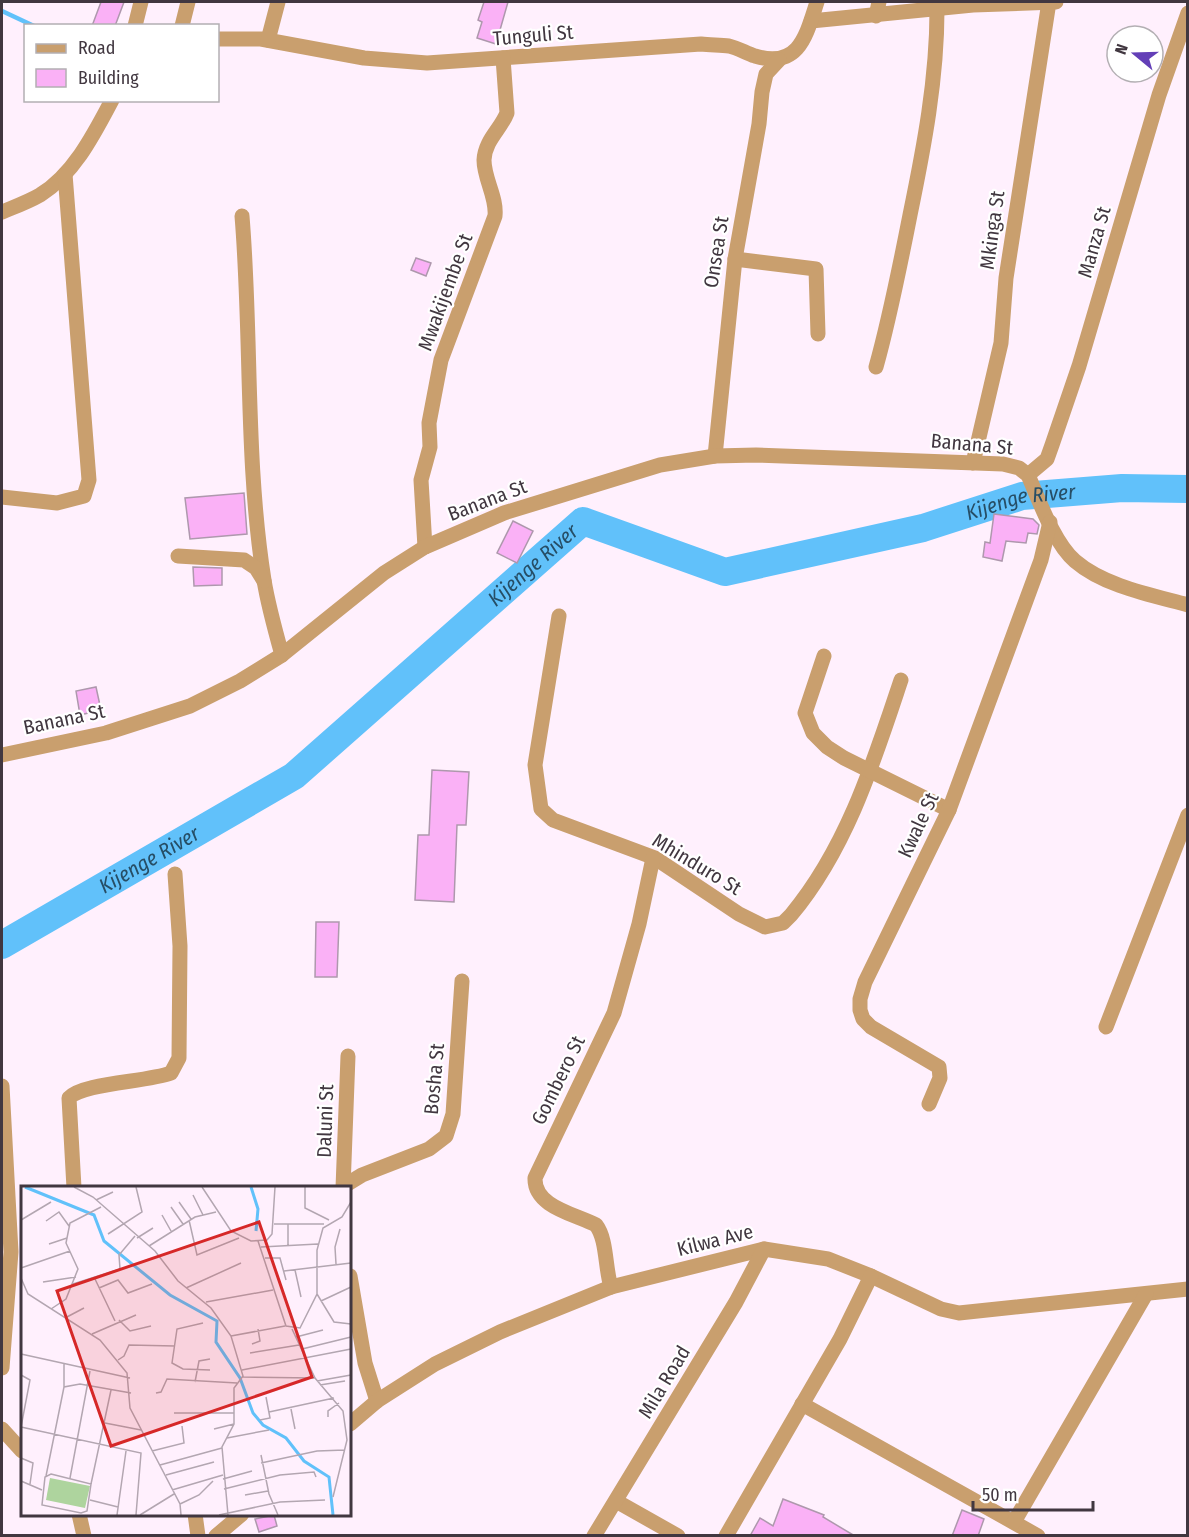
<svg xmlns="http://www.w3.org/2000/svg" width="1189" height="1537" viewBox="0 0 1189 1537" font-family="'Fira Sans Condensed',sans-serif">
  <style>
    .lines { fill: none; stroke-linecap: round; stroke-linejoin: round }
    .stream { stroke: #61c1fa; stroke-width: 4.5 }
    .river { stroke: #61c1fa; stroke-width: 28 }
    .building { fill: #fab1f6; stroke: #ae98ad; stroke-width: 1.5 }
    .minor { stroke: #c99f6e; stroke-width: 15 }
    .labels { text-anchor: middle; dominant-baseline: central; stroke-width: 4.5; stroke-linejoin: round; paint-order: stroke }
    .street-label { font-size: 20px; fill: #413740; stroke: #fff }
    .water-label { font-size: 21px; font-style: italic; fill: #264e66; stroke: #fff }
    .inset-river { fill: none; stroke: #61c1fa; stroke-width: 3 }
    .inset-road { fill: none; stroke: #b3a6b1; stroke-width: 1.5 }
    .view { fill: #d62828; fill-opacity: 0.15; stroke: #d62828; stroke-width: 3 }
    .inset-edge { fill: none; stroke: #413740; stroke-width: 3 }
  </style>
  <rect width="100%" height="100%" fill="#fff0fd"/>
  <g class="lines">
    <!-- stream -->
    <polyline class="stream" points="2,11 34,26"/>
    <!-- river -->
    <path class="river" id="s1" d="M2,945L294,776L583,521L725,572L923,528L1022,496L1122,488L1188,489"/>
  </g>
  <!-- building -->
  <g class="building">
    <polygon points="101,2 124,2 115,26 92,26"/>
    <polygon points="484,2 508,2 496,44 477,38 482,22 478,20"/>
    <polygon points="416,258 431,263 426,276 411,270"/>
    <polygon points="244,493 247,534 190,539 185,498"/>
    <polygon points="994,514 1033,519 1039,525 1037,534 1028,533 1026,543 1006,541 1002,561 983,557 985,542 990,543"/>
    <polygon points="513,521 533,531 517,563 497,553"/>
    <polygon points="193,567 222,568 222,585 194,586"/>
    <polygon points="96,687 101,710 80,715 76,691"/>
    <polygon points="432,770 469,772 466,825 457,825 454,902 415,900 418,835 429,835"/>
    <polygon points="316,922 339,922 337,977 315,977"/>
    <polygon points="783,1499 824,1515 823,1517 855,1536 750,1536 760,1518 773,1526"/>
    <polygon points="962,1510 984,1519 978,1536 952,1536"/>
    <polygon points="274,1515 277,1526 259,1532 255,1519"/>
  </g>
  <g class="lines">
    <!-- minor -->
    <g class="minor">
      <polyline points="876,16 879,2"/>
      <polyline points="811,21 973,5 1056,2"/>
      <polyline points="135,26 141,2"/>
      <polyline points="182,26 188,2"/>
      <path d="M218,39H261L364,58L427,63L701,44C710,45 720,45 729,46C738,48 746,53 755,56C799,69 806,36 817,2"/>
      <polyline points="268,40 278,2"/>
      <path d="M2,212C14,207 28,202 40,195C74,174 94,134 112,100"/>
      <path d="M242,216C252,337 245,460 264,580C268,605 275,630 282,655"/>
      <polyline points="735,259 816,269 818,334"/>
      <path d="M876,367C890,317 900,266 910,215C924,147 937,79 937,10"/>
      <polyline points="715,456 735,259 759,124 762,92 766,74 779,60"/>
      <polyline points="973,463 1001,343 1006,278 1049,2"/>
      <polyline points="1028,475 1047,459 1052,445 1079,366 1159,95 1188,13"/>
      <polyline points="2,497 57,503 84,496 89,480 65,174"/>
      <path d="M425,547L421,480L430,447L429,423L441,360L495,216C497,197 484,179 484,160C485,140 501,129 507,113L503,58"/>
      <polyline points="178,556 244,560 256,568 264,581"/>
      <path d="M559,616L535,765L541,809L553,820L655,858L739,914L765,927L783,923L791,915C847,848 874,761 901,680"/>
      <polyline points="824,656 805,713 813,733 827,747 844,758 949,810"/>
      <path d="M2,755L106,733L190,706L240,681L282,655L384,573L425,547L504,513L660,465L715,456L756,455L1003,464L1019,468L1028,475C1039,500 1054,543 1075,561C1104,586 1151,595 1188,605"/>
      <polyline points="1106,1027 1188,815"/>
      <polyline points="2,1086 11,1252 2,1368"/>
      <polyline points="929,1104 940,1078 939,1067 871,1027 863,1019 860,1010 860,999 865,982 949,810 1041,560 1050,522"/>
      <polyline points="344,1186 362,1175 429,1149 446,1136 453,1114 462,981"/>
      <path d="M74,1188L69,1098C82,1083 147,1082 171,1073L179,1058L180,946L175,874"/>
      <polyline points="343,1188 348,1056"/>
      <polyline points="350,1276 365,1363 377,1401"/>
      <path d="M611,1287C605,1268 607,1239 596,1225C575,1214 534,1207 535,1178L614,1013L639,924L653,858"/>
      <polyline points="802,1404 1038,1536"/>
      <polyline points="350,1424 377,1401 435,1364 500,1332 611,1287 764,1249 828,1259 871,1276 941,1309 959,1313 1188,1289"/>
      <polyline points="2,1429 22,1451"/>
      <polyline points="616,1501 678,1536"/>
      <polyline points="79,1514 84,1536"/>
      <polyline points="195,1514 198,1536"/>
      <polyline points="1014,1522 1146,1294"/>
      <polyline points="216,1536 242,1514"/>
      <polyline points="594,1536 736,1302 764,1249"/>
      <polyline points="726,1536 840,1339 871,1276"/>
    </g>
  </g>
  <g class="labels">
    <!-- street labels -->
    <g class="street-label">
      <text transform="translate(533 35) rotate(-5)">Tunguli St</text>
      <text transform="translate(992 230) rotate(-82)">Mkinga St</text>
      <text transform="translate(1094 242) rotate(-74)">Manza St</text>
      <text transform="translate(716 252) rotate(-81)">Onsea St</text>
      <text transform="translate(445 292) rotate(-70)">Mwakijembe St</text>
      <text transform="translate(972 444) rotate(5)">Banana St</text>
      <text transform="translate(487 500) rotate(-21)">Banana St</text>
      <text transform="translate(64 719) rotate(-12)">Banana St</text>
      <text transform="translate(918 825) rotate(-65)">Kwale St</text>
      <text transform="translate(697 864) rotate(31)">Mhinduro St</text>
      <text transform="translate(434 1079) rotate(-85)">Bosha St</text>
      <text transform="translate(558 1080) rotate(-64)">Gombero St</text>
      <text transform="translate(325 1121) rotate(-88)">Daluni St</text>
      <text transform="translate(715 1240) rotate(-14)">Kilwa Ave</text>
      <text transform="translate(664 1382) rotate(-59)">Mila Road</text>
    </g>
    <!-- water labels -->
    <g class="water-label">
      <text stroke="none"><textPath href="#s1" startOffset="1178">Kijenge River</textPath></text>
      <text stroke="none"><textPath href="#s1" startOffset="656">Kijenge River</textPath></text>
      <text stroke="none"><textPath href="#s1" startOffset="170">Kijenge River</textPath></text>
    </g>
  </g>
  <!-- overview -->
  <g transform="translate(21 1186)">
    <rect width="330" height="330" fill="#fff0fd"/>
    <path d="M29,292L69,300L64,322L25,314Z" fill="#aed49e"/>
    <path class="inset-river" d="M4,1L73,29L83,55L149,109L196,135L195,156L219,192L232,227L242,239L265,252L283,275L308,291L312,329M230,1L237,23L235,45"/>
    <path class="inset-road" d="M53,1L72,11L134,65L157,95L190,122L210,150L222,190L213,202V238L201,261L207,329M181,1L210,45L230,55L246,54L251,48L254,1M284,1V22L308,34M172,9L182,29M75,14L92,6M158,16L170,33M150,21L162,38M141,29L150,45M0,34L30,16M168,34L176,69L218,52M25,35L38,26L48,40M253,38H303M267,38V59M87,48L121,26L115,1M116,52L132,42M237,55L265,140L279,142L296,108V64L302,42L321,31L330,16M28,58L46,52M128,60L174,31L195,26M240,61L297,58M244,72H259L265,94M315,78L314,61L319,43M0,82L49,65M274,84L280,111M263,85L330,77M0,92L7,108L79,154L106,187L109,222L159,318L160,329M74,93L94,135M22,96L55,91M52,98L99,83L98,69L114,50M78,102L97,94L107,107L131,98M165,102L220,77M296,108L313,136L330,138M300,115L330,101M185,116L252,104M30,123L45,113L57,83L45,57L49,37L80,21M44,132L63,122M98,134L109,145L130,140M182,137L156,143L151,177L162,183L189,184M271,143L294,192L322,225L326,254L312,311M71,148L115,129M210,150L264,140M275,151L302,144M231,158L239,155L237,143M281,163L330,151M229,167L278,159M0,168L109,192M97,174L103,170L108,159L154,160M221,184L330,163M0,189L9,194L0,241M222,191L294,192M296,195L330,189M174,196L178,175L189,173M299,199L324,195M43,201V178M135,207L140,206L146,193L216,197M270,223L274,243M248,226L313,212M153,227H213M307,231V225L318,217M239,234L249,232L245,211M84,237L120,244M0,241L120,267L115,329M193,243L213,238M206,252L248,244M131,265L163,257L161,240M240,269L248,308L257,329M0,272L12,277L9,298M240,277L296,265L324,264M139,279L201,262M30,288L70,298L66,325L60,327L21,319L24,291ZM145,289L193,276M25,290L43,201L59,198L110,207M49,292L69,185M202,293L231,285M0,295L21,304M70,298L90,204M203,303L259,289L293,286L295,291M151,304L202,289M224,309L247,305M69,314L97,321M159,318L178,309L192,295M96,329L105,265M119,329L153,308M198,329L259,316L304,314"/>
    <path class="view" d="M238,36L291,191L90,260L36,105Z"/>
    <rect width="330" height="330" class="inset-edge"/>
  </g>
  <!-- border -->
  <rect width="1189" height="1537" fill="none" stroke="#413740" stroke-width="6"/>
  <!-- legend -->
  <rect x="24" y="24" width="195" height="78" fill="#ffffff" stroke="#b3afb3" stroke-width="1.5"/>
  <rect x="36" y="44" width="30" height="9" fill="#c99f6e" stroke="#b3afb3" stroke-width="1.5"/>
  <text x="78" y="54" font-size="18" fill="#413740">Road</text>
  <rect x="36" y="69" width="30" height="18" fill="#fab1f6" stroke="#b3afb3" stroke-width="1.5"/>
  <text x="78" y="84" font-size="18" fill="#413740">Building</text>
  <!-- north arrow -->
  <g transform="translate(1135 54) rotate(289)"><circle r="28" fill="#ffffff" stroke="#b3afb3" stroke-width="1.5"/>
  <path d="M0-4.5L10 22L0 15L-10 22Z" fill="#633fb7"/>
  <text y="-9" font-size="16" font-weight="bold" text-anchor="middle" fill="#413740">N</text>
  </g>
  <!-- scale -->
  <path d="M973 1501v9h120v-9" fill="none" stroke="#413740" stroke-width="3"/>
  <text x="982" y="1501" font-size="18" fill="#413740" stroke="#ffffff" stroke-width="4.5" paint-order="stroke">50 m</text>
</svg>
